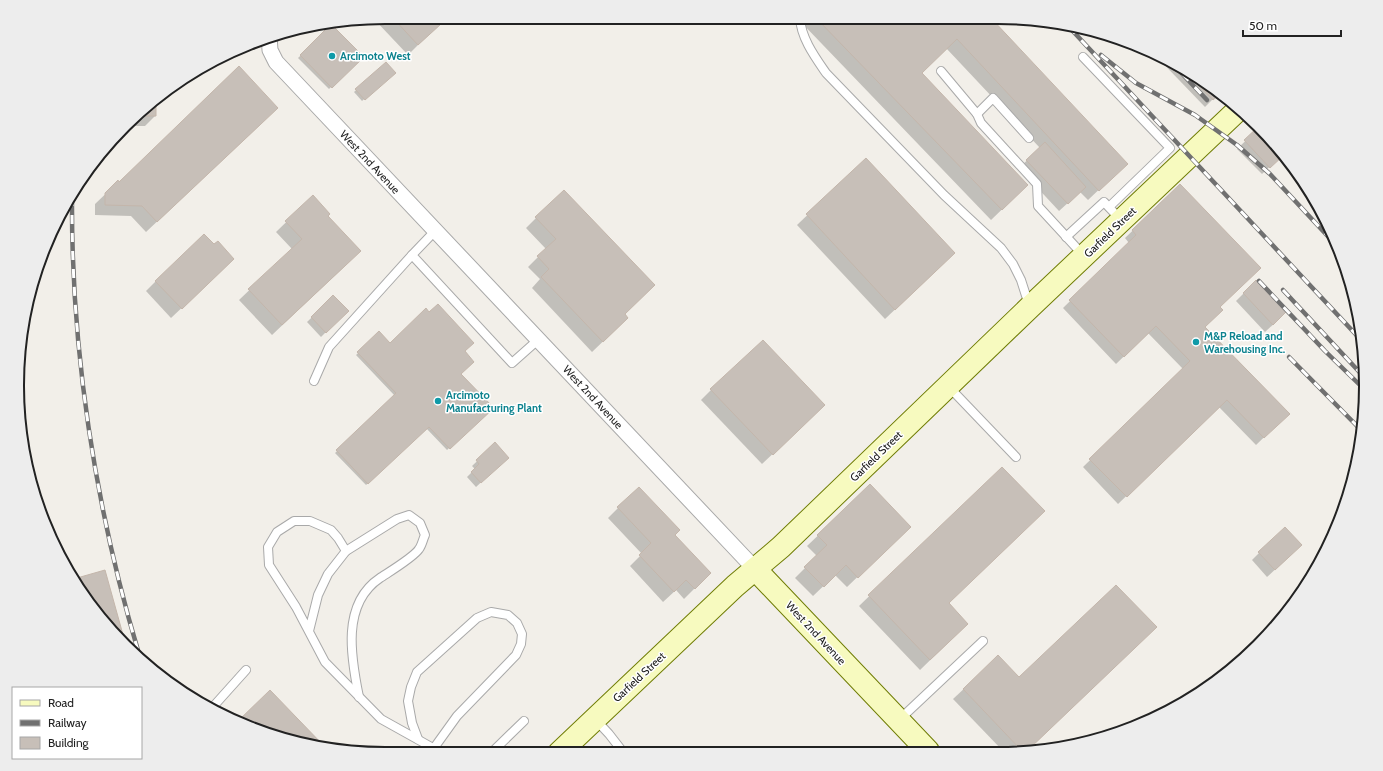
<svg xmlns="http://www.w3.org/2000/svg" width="1383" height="771" viewBox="0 0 1383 771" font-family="Cabin,sans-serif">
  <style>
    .shadow { fill: #0003 }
    .building { fill: #c7bfb8; stroke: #c4b6ab }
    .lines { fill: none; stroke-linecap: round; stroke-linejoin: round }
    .lane-casing { stroke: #a9a9a9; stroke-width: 10 }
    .street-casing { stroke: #a9a9a9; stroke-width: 17 }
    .secondary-casing { stroke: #707d05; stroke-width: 24 }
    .lane { stroke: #fff; stroke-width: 8 }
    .street { stroke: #fff; stroke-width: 15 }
    .secondary { stroke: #f7fabf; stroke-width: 22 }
    .rail-casing { stroke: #707070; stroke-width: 4.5 }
    .rail { stroke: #fff; stroke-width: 3; stroke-dasharray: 9; stroke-linecap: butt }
    .culture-dot { fill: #0f9aa8; stroke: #fff; stroke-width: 1.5 }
    .labels { text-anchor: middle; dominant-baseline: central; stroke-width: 3; stroke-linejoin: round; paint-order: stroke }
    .culture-label { font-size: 11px; font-weight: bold; fill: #0d838f; stroke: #fff; text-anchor: start }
    .street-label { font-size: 11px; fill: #222; stroke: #fff }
    .rim { fill: none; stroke: #222; stroke-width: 2 }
  </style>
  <rect width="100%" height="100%" fill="#f2efe9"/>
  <!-- shadow -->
  <g class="shadow">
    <polygon points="386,17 434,17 430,33 408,55 374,19"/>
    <polygon points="799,18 990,18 1126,164 1088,200 1080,192 1059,211 1019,168 1040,148 946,48 920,73 1017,195 991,220 798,19"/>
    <polygon points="332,26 362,57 329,89 298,58"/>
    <polygon points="1154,54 1182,66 1219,93 1205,107"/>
    <polygon points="386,63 394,73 362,101 354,92"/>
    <polygon points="155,100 155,116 145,126 131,126"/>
    <polygon points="267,118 146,232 131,216 95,215 95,204 118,182 119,183"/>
    <polygon points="1259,128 1283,154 1262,174 1237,149"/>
    <polygon points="866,159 944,263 885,319 797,225"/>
    <polygon points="1180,185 1219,307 1204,327 1288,414 1256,445 1219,407 1118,504 1083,467 1183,369 1148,333 1116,364 1063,308 1129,243 1125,238"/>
    <polygon points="313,196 327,216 350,261 272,335 239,300 292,249 276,232"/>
    <polygon points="536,218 653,285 623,314 617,328 592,352 532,288 540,279 528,267 546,249 526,228"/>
    <polygon points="223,269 171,318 146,291 156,281"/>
    <polygon points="1256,281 1278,320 1265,332 1236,301"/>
    <polygon points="333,297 347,311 321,337 307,322"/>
    <polygon points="379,333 390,344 464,351 460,374 492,408 447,450 426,428 366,485 335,453 395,396 356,355"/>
    <polygon points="711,390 814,415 762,464 701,400"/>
    <polygon points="495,444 503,462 476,487 467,477 475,469 472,466"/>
    <polygon points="1002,468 947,604 957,634 920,670 859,606"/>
    <polygon points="870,486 899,537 847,587 835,575 813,596 795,578 817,556 807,546"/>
    <polygon points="618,508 674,535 700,583 684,599 676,590 663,602 630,566 642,554 608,518"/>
    <polygon points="1259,553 1293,553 1267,577 1252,560"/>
    <polygon points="998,657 1019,679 1026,751 1003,751 953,699"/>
  </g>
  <!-- building -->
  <g class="building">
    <polygon points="392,17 435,17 441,24 418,45"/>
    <polygon points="816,18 991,18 1128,164 1099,191 957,39 922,73 1028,185 1002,210"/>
    <polygon points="329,26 333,26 364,57 332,88 300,55"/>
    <polygon points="386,62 396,73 365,100 355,89"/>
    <polygon points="1180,65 1182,66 1220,94 1213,100"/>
    <polygon points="239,66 278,108 157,222 142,206 105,205 105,193 118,180 119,182"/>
    <polygon points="156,99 156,116 140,116"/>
    <polygon points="1258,127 1284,155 1270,168 1244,140"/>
    <polygon points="1045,142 1086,187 1068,204 1026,160"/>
    <polygon points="866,158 955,253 895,310 806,214"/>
    <polygon points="1180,184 1261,268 1220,307 1223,310 1205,327 1290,414 1264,438 1227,400 1127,497 1089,459 1190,361 1156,326 1124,357 1069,300 1136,235 1132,230"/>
    <polygon points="564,190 655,285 625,314 628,318 603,342 541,277 549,269 537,256 556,239 535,217"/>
    <polygon points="313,195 330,214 328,216 361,251 282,325 248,289 302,239 285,221"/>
    <polygon points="204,234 214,244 218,241 234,259 182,309 155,281"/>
    <polygon points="1256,280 1286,312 1273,325 1243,293"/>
    <polygon points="333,295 349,311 326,333 311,317"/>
    <polygon points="438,304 474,343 465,351 474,362 461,374 494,408 450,449 429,427 368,484 336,450 396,393 357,352 379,331 390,343 426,308 429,312"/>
    <polygon points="763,340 825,405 773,455 710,389"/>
    <polygon points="495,442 509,458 481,483 471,472 479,464 476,460"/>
    <polygon points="1002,467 1045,511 949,603 968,624 930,660 868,595"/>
    <polygon points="870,484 911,527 858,578 846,565 824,587 804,567 827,545 817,535"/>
    <polygon points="639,487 680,530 675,535 711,573 695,589 686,580 674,592 639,555 651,543 617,507"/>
    <polygon points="1285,527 1302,545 1275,570 1258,552"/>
    <polygon points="105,570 125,642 108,628 77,578"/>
    <polygon points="1116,585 1157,627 1027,751 1022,751 963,689 998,655 1019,677"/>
    <polygon points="270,690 324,746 267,735 238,721"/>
  </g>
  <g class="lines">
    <!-- lane casing -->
    <g class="lane-casing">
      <g id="lane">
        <path d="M800,18C801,38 815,57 826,73L944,195L1001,248L1013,264L1021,280L1029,305"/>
        <polyline points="1083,57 1170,148 1109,207"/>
        <polyline points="941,71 977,114 981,123 1037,184 1038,206 1084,256"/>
        <polyline points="977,114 993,98 1029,138"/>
        <polyline points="435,231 412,255 512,363 539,339"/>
        <polyline points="1066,237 1104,202 1121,220"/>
        <polyline points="314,381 329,347 412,255"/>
        <polyline points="949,387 1016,457"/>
        <path d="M346,551L397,519L409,515L420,523L425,535C423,539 422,545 419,549C414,557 389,572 380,578C341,604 351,658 359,697"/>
        <polyline points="309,631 318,595 328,574 346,551 338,538 331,530 310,521 294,521 277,532 268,547 269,565 296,607 325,662 381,719 442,753"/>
        <polyline points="211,709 246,670"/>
        <polyline points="595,719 609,734 623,752"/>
        <polyline points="899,720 983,641"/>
        <polyline points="418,739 412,723 408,701 411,687 417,672 477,618 491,612 508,615 517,623 522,634 521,644 516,655 457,716 434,748 435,752"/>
        <polyline points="491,753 524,721"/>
      </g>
    </g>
    <!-- street casing -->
    <g class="street-casing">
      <polyline id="street" points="269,36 270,50 276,62 755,569"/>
    </g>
    <!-- secondary casing -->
    <g class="secondary-casing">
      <g id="secondary">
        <polyline points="755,569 928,751"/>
        <polyline points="559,753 735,586 781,547 1030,307 1240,108"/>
      </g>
    </g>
    <!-- lane -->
    <use href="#lane" class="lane"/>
    <!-- street -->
    <use href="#street" class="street"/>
    <!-- secondary -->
    <use href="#secondary" class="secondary"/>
    <!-- rail casing -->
    <g class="rail-casing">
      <g id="rail">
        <polyline points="1069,27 1362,341"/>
        <polyline points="1101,55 1136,83 1195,115 1237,145 1270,174 1336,245"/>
        <polyline points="1170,61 1207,100"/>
        <path d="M72,197C71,350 95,507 139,654"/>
        <polyline points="1259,281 1325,351 1364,389"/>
        <polyline points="1283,290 1365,378"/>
        <polyline points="1289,357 1363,432"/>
      </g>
    </g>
    <!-- rail -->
    <use href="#rail" class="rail"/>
  </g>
  <!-- markers -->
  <g class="culture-dot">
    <circle cx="332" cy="56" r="4"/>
    <circle cx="1196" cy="342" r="4"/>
    <circle cx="438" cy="401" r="4"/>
  </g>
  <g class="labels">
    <!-- culture labels -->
    <g class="culture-label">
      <text x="340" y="56">Arcimoto West</text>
      <text x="1204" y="336">M&amp;P Reload and<tspan x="1204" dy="13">Warehousing Inc.</tspan></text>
      <text x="446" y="395">Arcimoto<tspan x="446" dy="13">Manufacturing Plant</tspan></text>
    </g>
    <!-- street labels -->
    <g class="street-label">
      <text transform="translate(370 162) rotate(47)">West 2nd Avenue</text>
      <text transform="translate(1110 232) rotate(-44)">Garfield Street</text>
      <text transform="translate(593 397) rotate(47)">West 2nd Avenue</text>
      <text transform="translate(876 456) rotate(-44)">Garfield Street</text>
      <text transform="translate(816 633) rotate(47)">West 2nd Avenue</text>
      <text transform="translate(639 677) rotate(-43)">Garfield Street</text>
    </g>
  </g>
  <!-- crop -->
  <path d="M0 0H1383V771H0ZM385 24H998A361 361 0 0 1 1359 385V386A361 361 0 0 1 998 747H385A361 361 0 0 1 24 386V385A361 361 0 0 1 385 24Z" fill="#ededed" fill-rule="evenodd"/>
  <path class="rim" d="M385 24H998A361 361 0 0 1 1359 385V386A361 361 0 0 1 998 747H385A361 361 0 0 1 24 386V385A361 361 0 0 1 385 24Z"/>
  <!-- legend -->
  <rect x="12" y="687" width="130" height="72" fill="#ffffff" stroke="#a7a7a7"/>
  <rect x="20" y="700" width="20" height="6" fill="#f7fabf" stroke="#a7a7a7"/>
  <text x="48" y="707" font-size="12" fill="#222222">Road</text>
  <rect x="20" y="720" width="20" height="6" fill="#707070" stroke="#a7a7a7"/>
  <text x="48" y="727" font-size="12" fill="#222222">Railway</text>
  <rect x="20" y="737" width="20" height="12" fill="#c7bfb8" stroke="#a7a7a7"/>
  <text x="48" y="747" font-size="12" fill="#222222">Building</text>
  <!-- scale -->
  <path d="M1243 30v6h98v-6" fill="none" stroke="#222222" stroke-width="2"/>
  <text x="1249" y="30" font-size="12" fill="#222222" stroke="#ffffff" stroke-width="3" paint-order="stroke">50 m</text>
</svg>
